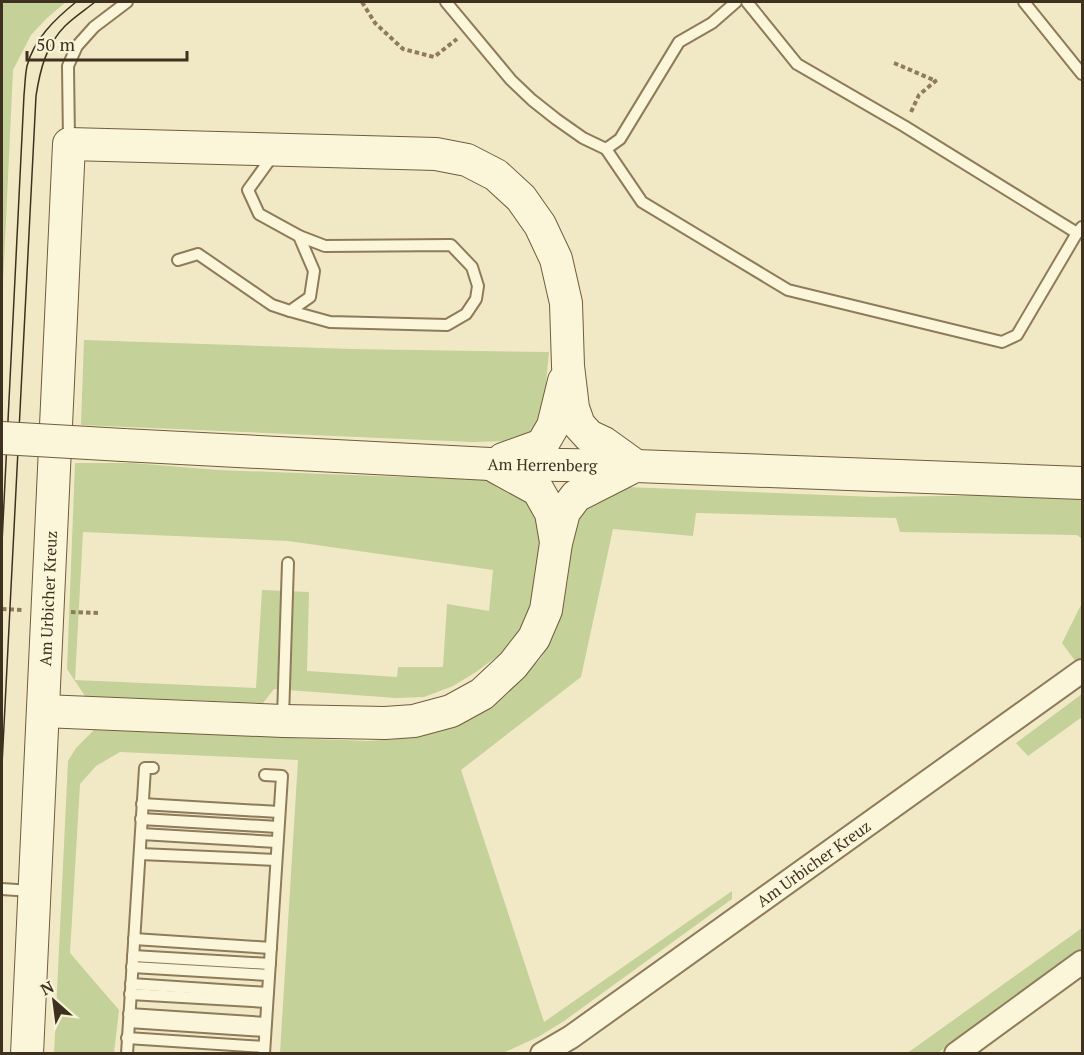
<svg xmlns="http://www.w3.org/2000/svg" width="1084" height="1055" viewBox="0 0 1084 1055" font-family="'PT Serif',serif">
  <style>
    .green { fill: #c4d199; fill-rule: evenodd }
    .lines { fill: none; stroke-linecap: round; stroke-linejoin: round }
    .service-casing { stroke: #8e7b5a; stroke-width: 14 }
    .minor-casing { stroke: #8e7b5a; stroke-width: 26 }
    .secondary-casing { stroke: #705c3d; stroke-width: 34 }
    .path { stroke: #8e7b5a; stroke-width: 4; stroke-dasharray: 4.5 3; stroke-linecap: butt }
    .service { stroke: #fbf5da; stroke-width: 10 }
    .minor { stroke: #fbf5da; stroke-width: 22 }
    .secondary { stroke: #fbf5da; stroke-width: 32 }
    .tram { stroke: #3e311f; stroke-width: 1.5 }
    .secondary-bridge-casing { stroke: #705c3d; stroke-width: 34; stroke-linecap: butt }
    .secondary-bridge { stroke: #fbf5da; stroke-width: 32 }
    .labels { text-anchor: middle; dominant-baseline: central; stroke-width: 5; stroke-linejoin: round; paint-order: stroke }
    .street-label { font-size: 16px; fill: #3e311f; stroke: #f8f2d6 }
  </style>
  <rect width="100%" height="100%" fill="#f1e9c6"/>
  <!-- green -->
  <g class="green">
    <polygon points="4,2 66,2 47,18 31,35 13,70 2,306 2,7"/>
    <polygon points="84,340 352,349 549,352 542,425 534,434 514,441 472,442 81,425"/>
    <path d="M75,463H132L218,470L507,481L533,502L542,535L533,603L523,624L515,639L499,655L476,672L453,686L424,697L396,698L274,689L263,703L85,696L67,669ZM83,532L288,541L493,570L489,611L447,604L443,667H398L397,677L307,671L309,592L262,590L256,688L75,680Z"/>
    <polygon points="627,487 876,497 1001,495 1082,497 1082,539 1077,535 900,532 896,518 696,513 693,536 613,529 581,677 461,770 544,1022 732,891 732,899 564,1021 538,1037 503,1053 280,1053 298,760 120,752 96,766 80,784 70,953 119,1010 114,1053 54,1054 68,761 76,748 94,730 368,741 396,739 423,734 476,714 504,695 522,678 541,658 552,639 561,614 567,585 576,506"/>
    <polygon points="1082,603 1082,657 1076,662 1062,643"/>
    <polygon points="1082,694 1082,717 1028,756 1016,743"/>
    <polygon points="1082,928 1082,951 938,1053 906,1054"/>
  </g>
  <g class="lines">
    <!-- service casing -->
    <g class="service-casing">
      <g id="service">
        <polyline points="446,2 511,80 532,100 556,119 583,138 606,149 620,139 679,42 712,23 736,2"/>
        <polyline points="747,2 797,64 904,126 1077,233"/>
        <polyline points="1024,2 1082,74"/>
        <polyline points="69,140 68,66 77,46 94,27 127,2"/>
        <polyline points="606,149 642,202 788,290 1002,342 1017,335 1077,233 1082,227"/>
        <polyline points="178,260 198,254 272,305 290,311 310,297 314,271 299,236 259,214 248,190 274,154"/>
        <polyline points="290,311 330,322 447,325 466,314 476,299 478,286 472,267 451,245 325,246 299,236"/>
        <polyline points="283,717 288,563"/>
        <polyline points="142,804 279,812"/>
        <polyline points="141,819 278,827"/>
        <polyline points="141,834 277,842"/>
        <polyline points="140,854 276,860"/>
        <polyline points="2,889 31,891"/>
        <polyline points="134,939 271,948"/>
        <polyline points="133,956 270,964"/>
        <polyline points="132,967 269,975"/>
        <polyline points="131,984 268,993"/>
        <polyline points="130,994 267,1002"/>
        <polyline points="129,1014 266,1023"/>
        <polyline points="129,1022 265,1031"/>
        <polyline points="127,1038 264,1047"/>
        <polyline points="127,1054 145,768 153,768"/>
        <polyline points="264,1054 282,776 265,775"/>
      </g>
    </g>
    <!-- minor casing -->
    <g class="minor-casing">
      <g id="minor">
        <path id="s1" d="M542,1054L571,1037L1082,671"/>
        <polyline points="956,1054 1082,962"/>
      </g>
    </g>
    <!-- secondary casing -->
    <g class="secondary-casing">
      <g id="secondary">
        <path id="s2" d="M123,445L490,464L636,466L1082,483"/>
        <polyline points="503,459 542,445 553,426 564,381"/>
        <polyline points="496,467 538,490 551,513 556,542"/>
        <polyline points="43,711 283,721 385,723 414,721 451,711 482,694 513,665 534,638 546,610 556,543 564,512 576,496 629,469"/>
        <path id="s3" d="M27,1054L69,144L436,154L467,160L496,175L521,198L540,225L556,259L566,303L568,366L573,408L579,425L589,436L604,443L636,466"/>
      </g>
    </g>
    <!-- path -->
    <g class="path">
      <polyline points="362,2 375,23 403,49 434,57 457,39"/>
      <polyline points="894,63 936,81"/>
      <polyline points="911,112 919,95 939,78"/>
      <polyline points="2,609 22,610"/>
      <polyline points="71,612 98,613"/>
    </g>
    <!-- service -->
    <use href="#service" class="service"/>
    <!-- minor -->
    <use href="#minor" class="minor"/>
    <!-- secondary -->
    <use href="#secondary" class="secondary"/>
    <!-- tram -->
    <g class="tram">
      <path d="M2,543L24,95C25,86 25,75 27,66C34,39 55,19 76,2"/>
      <path d="M2,765L36,96C40,70 46,45 65,26C74,17 85,10 95,2"/>
    </g>
    <!-- secondary-bridge casing -->
    <g class="secondary-bridge-casing">
      <polyline id="secondary-bridge" points="2,438 123,445"/>
    </g>
    <!-- secondary-bridge -->
    <use href="#secondary-bridge" class="secondary-bridge"/>
  </g>
  <g class="labels">
    <!-- street labels -->
    <g class="street-label">
      <text stroke="none"><textPath href="#s2" startOffset="420">Am Herrenberg</textPath></text>
      <text stroke="none"><textPath href="#s3" startOffset="456">Am Urbicher Kreuz</textPath></text>
      <text stroke="none"><textPath href="#s1" startOffset="332">Am Urbicher Kreuz</textPath></text>
    </g>
  </g>
  <!-- border -->
  <rect width="1084" height="1055" fill="none" stroke="#3e311f" stroke-width="6"/>
  <!-- north arrow -->
  <g transform="translate(54 1001) rotate(332)" stroke="#f8f2d6" stroke-width="4.5" paint-order="stroke">
  <path d="M0-4.5L10 22L0 15L-10 22Z" fill="#3e311f"/>
  <text y="-9" font-size="16" font-weight="bold" text-anchor="middle" fill="#3e311f">N</text>
  </g>
  <!-- scale -->
  <path d="M27 51v9h160v-9" fill="none" stroke="#3e311f" stroke-width="3"/>
  <text x="36" y="51" font-size="18" fill="#3e311f" stroke="#f8f2d6" stroke-width="4.5" paint-order="stroke">50 m</text>
</svg>
